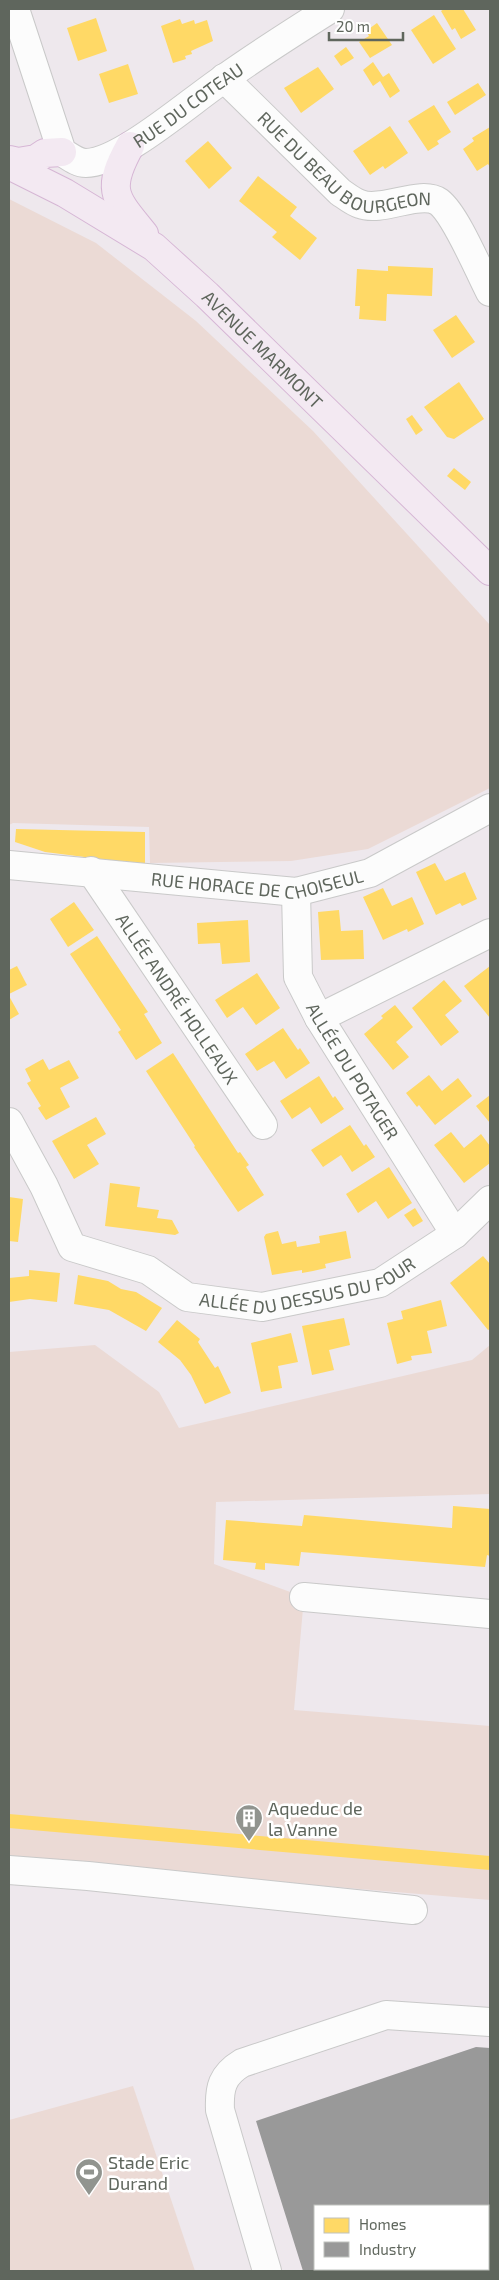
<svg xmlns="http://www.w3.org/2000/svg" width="499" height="2280" viewBox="0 0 499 2280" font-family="'Exo 2',sans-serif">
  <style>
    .green { fill: #ebdad5 }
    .homes { fill: #ffd966 }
    .industry { fill: #999; fill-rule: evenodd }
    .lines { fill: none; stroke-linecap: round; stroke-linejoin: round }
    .minor-casing { stroke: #c9c9c9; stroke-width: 30 }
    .major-casing { stroke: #d6b6d5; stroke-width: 30 }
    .minor { stroke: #fcfcfc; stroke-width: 28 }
    .major { stroke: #f3e9f2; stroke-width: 28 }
    .labels { text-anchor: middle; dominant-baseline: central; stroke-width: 5; stroke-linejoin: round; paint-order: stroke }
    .street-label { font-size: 18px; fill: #5f665d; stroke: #fff }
    .poi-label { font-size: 18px; fill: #5f665d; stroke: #fff; text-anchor: start }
  </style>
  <rect width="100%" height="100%" fill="#eee8ed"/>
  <!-- green -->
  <g class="green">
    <polygon points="9,199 96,243 196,321 313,431 490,625 490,788 368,849 291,861 150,863 149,827 13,823 9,825"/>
    <polygon points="95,1345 159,1392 179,1428 472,1360 490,1345 490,1494 216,1502 214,1564 304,1597 294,1710 490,1726 490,1900 9,1859 9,1352"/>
    <polygon points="133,2086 195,2271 9,2271 9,2120"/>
  </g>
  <!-- homes -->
  <g class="homes">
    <polygon points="444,9 463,9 476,30 461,39 455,28 452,30 441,11"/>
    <polygon points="434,15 456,49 433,64 411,30"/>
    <polygon points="96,18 107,51 78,61 67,28"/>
    <polygon points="180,19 182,24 194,20 195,24 207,20 213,41 191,51 192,54 185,56 186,59 173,63 161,26"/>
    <polygon points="377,23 392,45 370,58 359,42 369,36 366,31"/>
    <polygon points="346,47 354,58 341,66 334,56"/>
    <polygon points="373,62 383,77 389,73 400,91 390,98 380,81 373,86 363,70"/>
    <polygon points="128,64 138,94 109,103 99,74"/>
    <polygon points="318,67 334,89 301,113 284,88"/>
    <polygon points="478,83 486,95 455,115 447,102"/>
    <polygon points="434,105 451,132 437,141 439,144 428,151 408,121"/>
    <polygon points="390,126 408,153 385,169 383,166 370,175 353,151"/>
    <polygon points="490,127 490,167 488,164 477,171 463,149 474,141 472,138"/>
    <polygon points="208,141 232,168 209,189 185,161"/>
    <polygon points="258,176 297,207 290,216 317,238 300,260 272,237 277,232 239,201"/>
    <polygon points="388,266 433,268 432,296 387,294 386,321 359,319 360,306 355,306 357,269 388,271"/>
    <polygon points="456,315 475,342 452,358 433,330"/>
    <polygon points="459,382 484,419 454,439 447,437 424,407"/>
    <polygon points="412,415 423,430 416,435 406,419"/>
    <polygon points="454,468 471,482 465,490 447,476"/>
    <polygon points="16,829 145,832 145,863 132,863 45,852 15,842"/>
    <polygon points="435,863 445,881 465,872 477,899 462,906 460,903 436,915 416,872"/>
    <polygon points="383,888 392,906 412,897 424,924 408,932 407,929 383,940 363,897"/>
    <polygon points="74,902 94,930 68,947 50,919"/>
    <polygon points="339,910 341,931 363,930 364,959 321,960 318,912"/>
    <polygon points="248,920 250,962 222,964 220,943 198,944 197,923"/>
    <polygon points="97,936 148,1012 144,1014 162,1043 136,1060 118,1032 121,1030 70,954"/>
    <polygon points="17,966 27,985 9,994 9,970"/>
    <polygon points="490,966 490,1018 464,986"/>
    <polygon points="257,973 280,1008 256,1025 243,1007 227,1018 215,1000"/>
    <polygon points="444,980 462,1001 445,1015 459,1032 441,1046 412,1008"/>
    <polygon points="9,996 19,1014 9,1020"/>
    <polygon points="395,1005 413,1027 396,1042 409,1057 393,1070 364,1034 383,1018 381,1016"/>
    <polygon points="283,1028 298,1050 300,1048 310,1063 286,1079 274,1061 257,1071 245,1054"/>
    <polygon points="173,1053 238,1153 240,1152 249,1165 246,1167 264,1195 238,1212 194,1147 195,1146 146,1071"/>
    <polygon points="43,1059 49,1070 69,1060 79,1078 60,1088 70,1107 46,1120 38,1108 41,1106 27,1083 31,1081 25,1069"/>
    <polygon points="429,1075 442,1091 458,1078 472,1096 435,1125 419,1105 417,1107 406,1093"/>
    <polygon points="319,1076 333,1098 335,1096 344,1109 321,1124 310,1107 292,1119 280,1101"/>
    <polygon points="490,1095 490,1123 476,1106"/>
    <polygon points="96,1117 106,1134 87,1145 99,1164 74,1179 52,1141"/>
    <polygon points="350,1125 364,1146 366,1144 375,1157 352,1172 341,1155 323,1167 311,1150"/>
    <polygon points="451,1132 464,1148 481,1134 490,1146 490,1163 464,1183 434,1145"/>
    <polygon points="389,1167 412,1203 388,1219 376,1201 358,1213 346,1194"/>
    <polygon points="110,1183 140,1187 137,1207 159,1210 157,1218 172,1220 179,1233 175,1235 105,1226"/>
    <polygon points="9,1197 23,1199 18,1242 9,1241"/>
    <polygon points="415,1208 423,1221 413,1227 404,1215"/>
    <polygon points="278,1231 282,1244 296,1241 297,1247 320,1243 319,1236 346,1231 351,1258 325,1264 326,1268 313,1271 302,1273 302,1270 272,1275 264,1237 266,1234"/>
    <polygon points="483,1256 490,1264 490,1329 488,1330 450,1283"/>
    <polygon points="29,1270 60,1273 57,1302 30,1299 9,1302 9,1278 29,1276"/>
    <polygon points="78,1275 108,1281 121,1289 136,1292 162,1308 146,1331 109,1310 74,1304"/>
    <polygon points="441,1300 447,1326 427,1331 432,1353 411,1356 412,1360 397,1364 387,1323 403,1319 401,1311"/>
    <polygon points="344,1318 350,1345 329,1350 334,1370 312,1375 302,1326"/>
    <polygon points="177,1320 200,1339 198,1342 215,1368 218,1366 231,1393 205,1404 191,1375 180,1360 158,1342"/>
    <polygon points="291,1333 298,1362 278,1366 282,1388 261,1392 251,1343"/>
    <polygon points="453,1506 490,1509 490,1556 487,1555 485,1567 301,1552 299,1566 265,1563 265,1570 255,1569 256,1563 223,1560 226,1520 302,1526 304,1515 452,1528"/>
    <polygon points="9,1814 490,1856 490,1870 9,1828"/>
  </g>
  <!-- industry -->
  <path class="industry" d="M476,2047L490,2048V2271H303L256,2121ZM315,2206H488V2269H315Z"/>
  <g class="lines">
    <!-- minor casing -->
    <g class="minor-casing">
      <g id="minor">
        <path id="s1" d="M15,9L62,152C69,156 77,163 86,163C121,163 194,98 225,78C259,54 295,31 330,9"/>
        <path id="s2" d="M224,78L340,192C346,196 353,202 360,204C383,213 420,189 439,202C456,215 479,271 490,292"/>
        <path id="s3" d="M9,865L296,892L370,873L490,808"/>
        <path id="s4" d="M91,871L263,1125"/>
        <path id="s5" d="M296,892L298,977L319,1018L455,1234"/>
        <polyline points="319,1018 490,933"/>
        <path id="s6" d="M9,1122L44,1186L72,1247L148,1270L187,1297L262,1307L380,1283L455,1234L490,1200"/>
        <polyline points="304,1597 490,1614"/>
        <polyline points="9,1870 88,1876 413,1910"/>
        <path d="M267,2271L220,2110C219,2088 222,2075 242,2063L386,2015L490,2022"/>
      </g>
    </g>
    <!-- major casing -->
    <g class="major-casing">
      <g id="major">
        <path d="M130,146C105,191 115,198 144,234"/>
        <polyline points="9,160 18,162 36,159 45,153 62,152"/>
        <path id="s7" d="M9,165L65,193L154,247L207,295L490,571"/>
      </g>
    </g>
    <!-- minor -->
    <use href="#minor" class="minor"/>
    <!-- major -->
    <use href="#major" class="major"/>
  </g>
  <!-- icons -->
  <defs>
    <g id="building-pin" transform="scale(1.4375)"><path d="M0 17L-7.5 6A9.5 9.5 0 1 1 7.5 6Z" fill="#91948f" stroke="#fff"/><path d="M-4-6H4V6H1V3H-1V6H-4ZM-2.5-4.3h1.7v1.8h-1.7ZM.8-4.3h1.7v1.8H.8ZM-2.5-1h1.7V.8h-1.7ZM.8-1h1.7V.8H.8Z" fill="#fff"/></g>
    <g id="stadium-pin" transform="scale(1.4375)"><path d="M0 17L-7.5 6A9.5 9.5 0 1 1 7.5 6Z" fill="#91948f" stroke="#fff"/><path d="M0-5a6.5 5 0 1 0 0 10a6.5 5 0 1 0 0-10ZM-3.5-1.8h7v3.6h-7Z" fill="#fff"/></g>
  </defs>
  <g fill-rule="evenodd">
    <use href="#building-pin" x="249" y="1818"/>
    <use href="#stadium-pin" x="89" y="2172"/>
  </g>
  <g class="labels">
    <!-- street labels -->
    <g class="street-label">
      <text stroke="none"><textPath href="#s1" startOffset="296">RUE DU COTEAU</textPath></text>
      <text stroke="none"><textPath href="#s2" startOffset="155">RUE DU BEAU BOURGEON</textPath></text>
      <text stroke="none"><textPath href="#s7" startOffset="316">AVENUE MARMONT</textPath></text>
      <text stroke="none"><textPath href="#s3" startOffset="250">RUE HORACE DE CHOISEUL</textPath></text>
      <text stroke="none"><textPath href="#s4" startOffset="154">ALLÉE ANDRÉ HOLLEAUX</textPath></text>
      <text stroke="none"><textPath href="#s5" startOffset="194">ALLÉE DU POTAGER</textPath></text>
      <text stroke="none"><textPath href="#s6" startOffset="391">ALLÉE DU DESSUS DU FOUR</textPath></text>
    </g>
    <!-- poi labels -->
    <g class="poi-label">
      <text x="268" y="1808">Aqueduc de<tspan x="268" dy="21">la Vanne</tspan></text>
      <text x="108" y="2162">Stade Eric<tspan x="108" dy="21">Durand</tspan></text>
    </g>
  </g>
  <!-- border -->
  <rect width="499" height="2280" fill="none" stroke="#5f665d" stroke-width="20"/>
  <!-- legend -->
  <rect x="314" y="2205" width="175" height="65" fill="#ffffff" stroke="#bfc2be"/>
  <rect x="324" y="2218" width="25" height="15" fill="#ffd966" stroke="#bfc2be"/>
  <text x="359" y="2230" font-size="15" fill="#5f665d">Homes</text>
  <rect x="324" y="2242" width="25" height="15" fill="#999999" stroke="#bfc2be"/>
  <text x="359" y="2255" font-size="15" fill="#5f665d">Industry</text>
  <!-- scale -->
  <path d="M329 32v8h74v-8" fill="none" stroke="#5f665d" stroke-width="2.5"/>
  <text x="336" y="32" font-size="15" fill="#5f665d" stroke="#ffffff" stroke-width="4" paint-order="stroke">20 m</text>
</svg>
